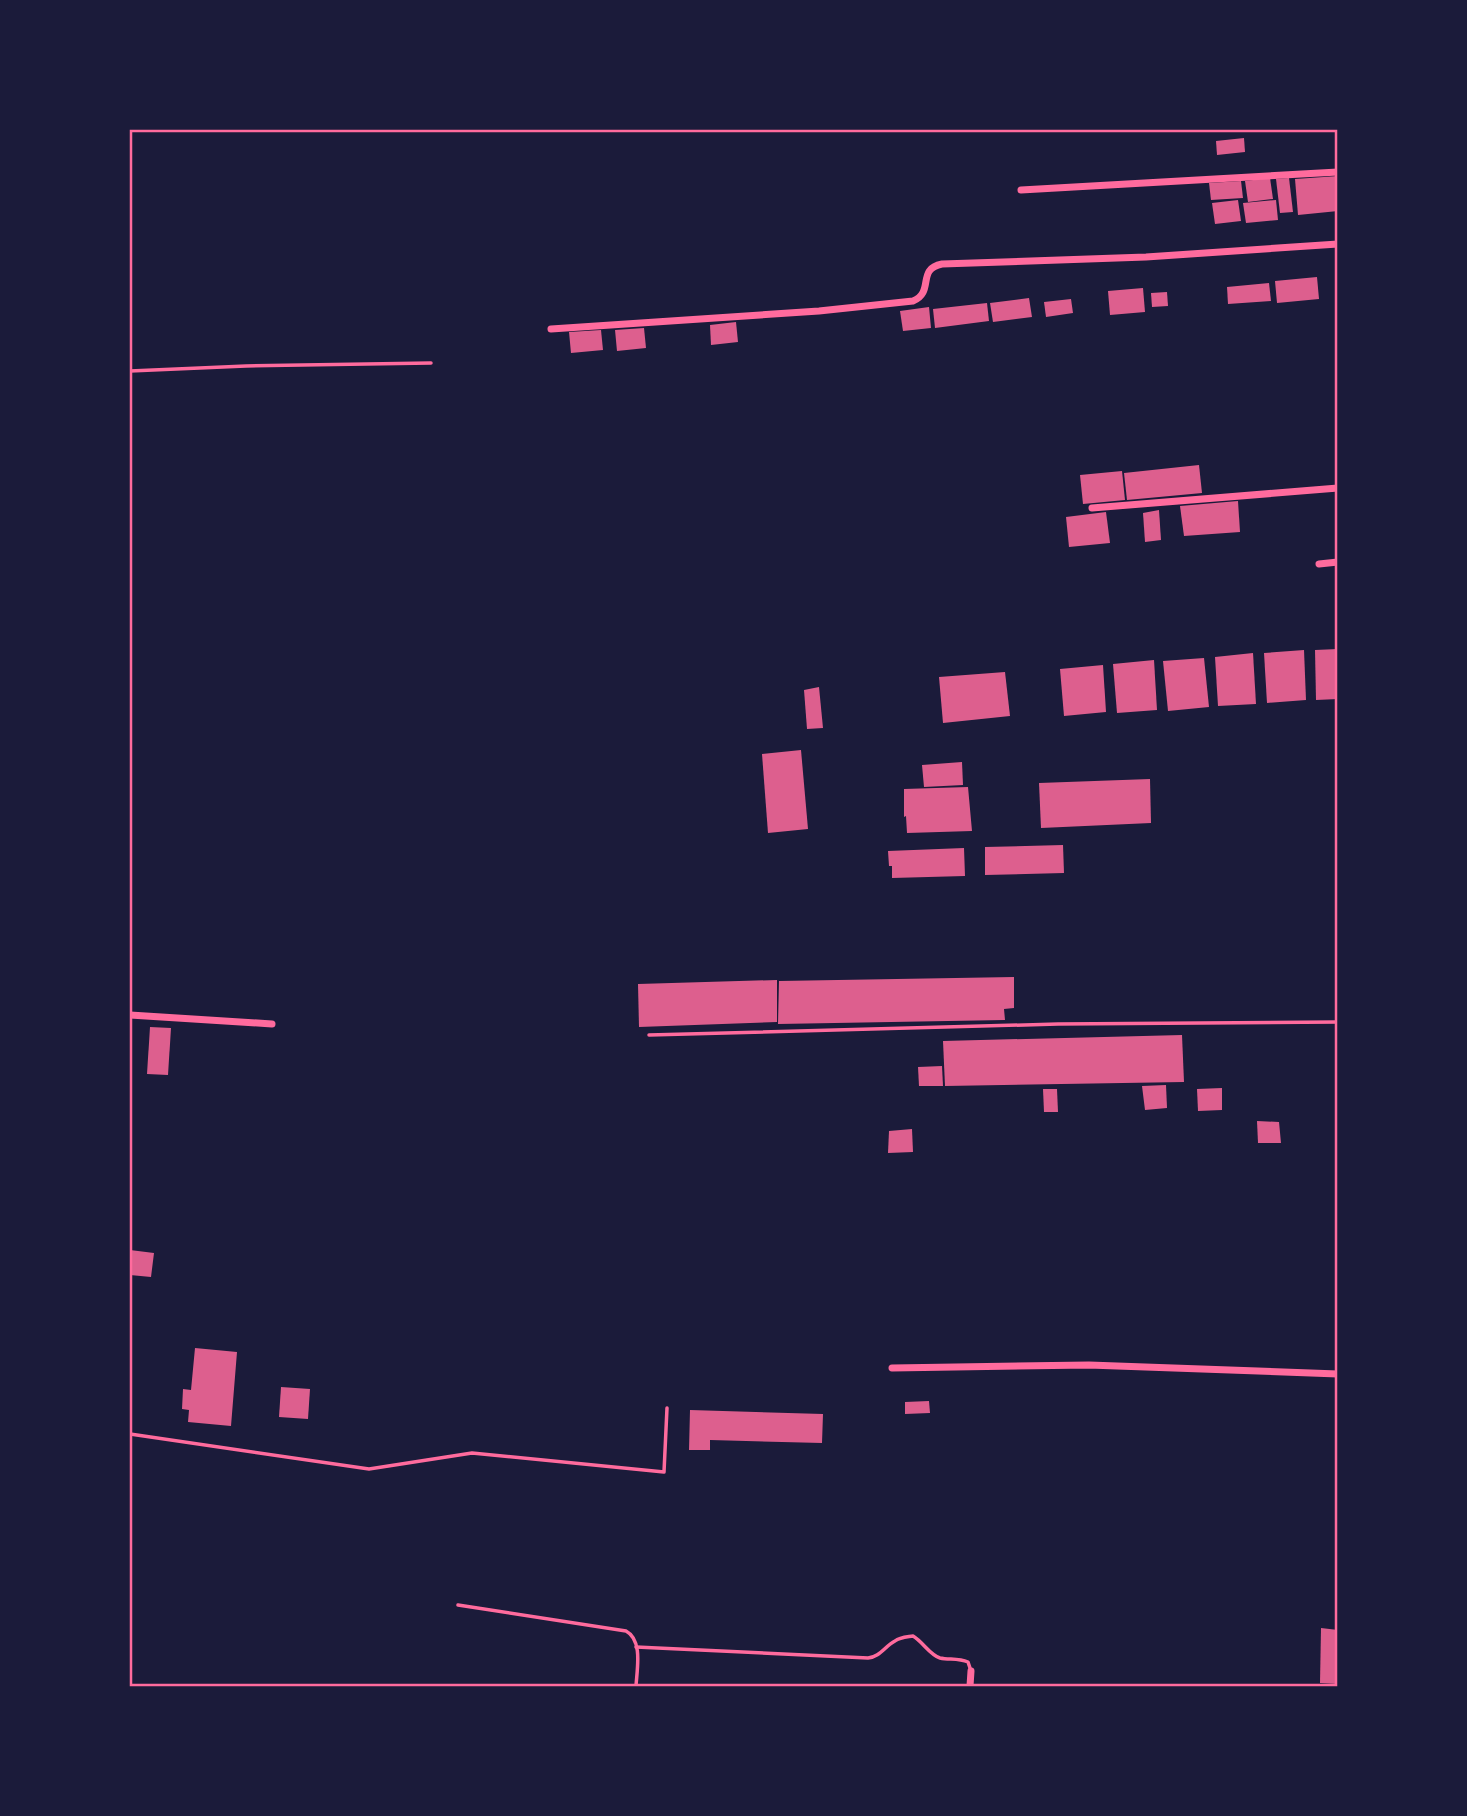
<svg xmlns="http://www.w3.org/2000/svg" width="1467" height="1816" viewBox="0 0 1467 1816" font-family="Ubuntu,sans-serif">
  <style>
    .building { fill: #dd5f8e }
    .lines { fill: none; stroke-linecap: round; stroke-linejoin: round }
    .service { stroke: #ff6b9d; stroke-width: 3.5 }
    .minor { stroke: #ff6b9d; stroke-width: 7 }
    .neatline { fill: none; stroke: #ff6b9d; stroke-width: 2.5 }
  </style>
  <rect width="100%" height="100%" fill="#1b1b3a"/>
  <!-- building -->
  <g class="building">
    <polygon points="1244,138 1245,152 1217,155 1216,141"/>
    <polygon points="1338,176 1338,211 1298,215 1295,179"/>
    <polygon points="1270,178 1273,199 1248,202 1245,181"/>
    <polygon points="1289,178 1293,212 1280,213 1276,179"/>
    <polygon points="1241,181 1243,198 1211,200 1209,183"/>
    <polygon points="1238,200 1241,221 1215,224 1212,203"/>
    <polygon points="1276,200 1278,220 1246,223 1243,203"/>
    <polygon points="1317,277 1319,299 1277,303 1275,281"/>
    <polygon points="1269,283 1271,301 1228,304 1227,287"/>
    <polygon points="1143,288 1145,312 1110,315 1108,291"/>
    <polygon points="1167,292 1168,306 1152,307 1151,293"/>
    <polygon points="1029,298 1032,317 993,322 990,303"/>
    <polygon points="1071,299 1073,313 1046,317 1044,302"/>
    <polygon points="987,303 989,321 935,328 933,309"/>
    <polygon points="929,307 931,328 903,331 900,311"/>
    <polygon points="736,322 738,342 711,345 710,325"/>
    <polygon points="644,328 646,348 617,351 615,330"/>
    <polygon points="601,330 603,350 571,353 569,332"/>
    <polygon points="1199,465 1202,493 1127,500 1124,473"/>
    <polygon points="1122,471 1125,500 1083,504 1080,475"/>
    <polygon points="1238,501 1240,532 1184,536 1180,506"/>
    <polygon points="1159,510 1161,540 1145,542 1143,513"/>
    <polygon points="1106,512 1110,543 1069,547 1066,517"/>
    <polygon points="1338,649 1338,699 1316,700 1315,650"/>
    <polygon points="1304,650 1306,700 1267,703 1264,653"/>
    <polygon points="1253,653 1256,704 1218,706 1215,657"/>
    <polygon points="1204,658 1209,707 1168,711 1163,661"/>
    <polygon points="1154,660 1157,710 1117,713 1113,664"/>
    <polygon points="1103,665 1106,712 1064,716 1060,669"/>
    <polygon points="1005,672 1010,716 943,723 939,677"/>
    <polygon points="819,687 823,728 807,729 804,690"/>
    <polygon points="801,750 808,829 768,833 762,754"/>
    <polygon points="962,762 963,785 924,787 922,765"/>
    <polygon points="1150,779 1151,823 1041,828 1039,783"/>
    <polygon points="968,787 972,831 907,833 906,816 904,817 904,789"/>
    <polygon points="1063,845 1064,873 985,875 985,847"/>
    <polygon points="964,848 965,876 892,878 892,866 889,866 888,851"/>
    <polygon points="1014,977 1014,1008 1004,1009 1005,1020 778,1024 779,981"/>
    <polygon points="777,980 777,1022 639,1027 638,984"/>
    <polygon points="150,1027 171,1028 168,1075 147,1074"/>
    <polygon points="1182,1035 1184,1082 945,1086 943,1041"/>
    <polygon points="942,1066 943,1086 919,1086 918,1067"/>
    <polygon points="1166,1085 1167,1108 1145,1110 1142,1086"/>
    <polygon points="1222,1088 1222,1110 1198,1111 1197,1089"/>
    <polygon points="1043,1089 1057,1089 1058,1112 1044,1112"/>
    <polygon points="1257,1121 1279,1122 1281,1143 1258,1143"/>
    <polygon points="912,1129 913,1152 888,1153 889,1131"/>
    <polygon points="130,1250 154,1253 151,1277 130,1275"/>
    <polygon points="195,1348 237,1352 231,1426 188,1422 189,1410 182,1409 183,1389 191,1390"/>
    <polygon points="281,1387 310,1389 308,1419 279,1417"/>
    <polygon points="929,1401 930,1413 905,1414 905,1402"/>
    <polygon points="690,1410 823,1414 822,1443 710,1440 710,1450 689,1450"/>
    <polygon points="1321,1628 1338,1630 1338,1684 1320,1683"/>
  </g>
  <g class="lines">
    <!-- service -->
    <g class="service">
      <polyline points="130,371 246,366 431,363"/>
      <polyline points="649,1035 1058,1024 1338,1022"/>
      <polyline points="130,1434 369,1469 472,1453 664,1472 667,1408"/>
      <path d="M458,1605L626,1631C643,1640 637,1669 636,1686"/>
      <path d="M636,1647L868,1658C880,1657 885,1646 895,1641C900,1637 907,1637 913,1636C923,1642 930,1655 940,1658C949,1660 958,1658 968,1662L971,1671"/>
    </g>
    <!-- minor -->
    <g class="minor">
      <polyline points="1021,190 1338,172"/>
      <path d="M551,329L819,311L913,301C935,292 916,269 942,264L1146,257L1338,244"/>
      <polyline points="1092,508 1338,488"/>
      <polyline points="1319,564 1338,562"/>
      <polyline points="130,1015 272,1024"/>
      <polyline points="892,1368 1089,1365 1338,1374"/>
      <polyline points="970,1686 971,1671"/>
    </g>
  </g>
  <!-- border -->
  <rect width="1467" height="1816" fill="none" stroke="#1b1b3a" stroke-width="262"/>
  <rect x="131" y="131" width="1205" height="1554" class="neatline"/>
</svg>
